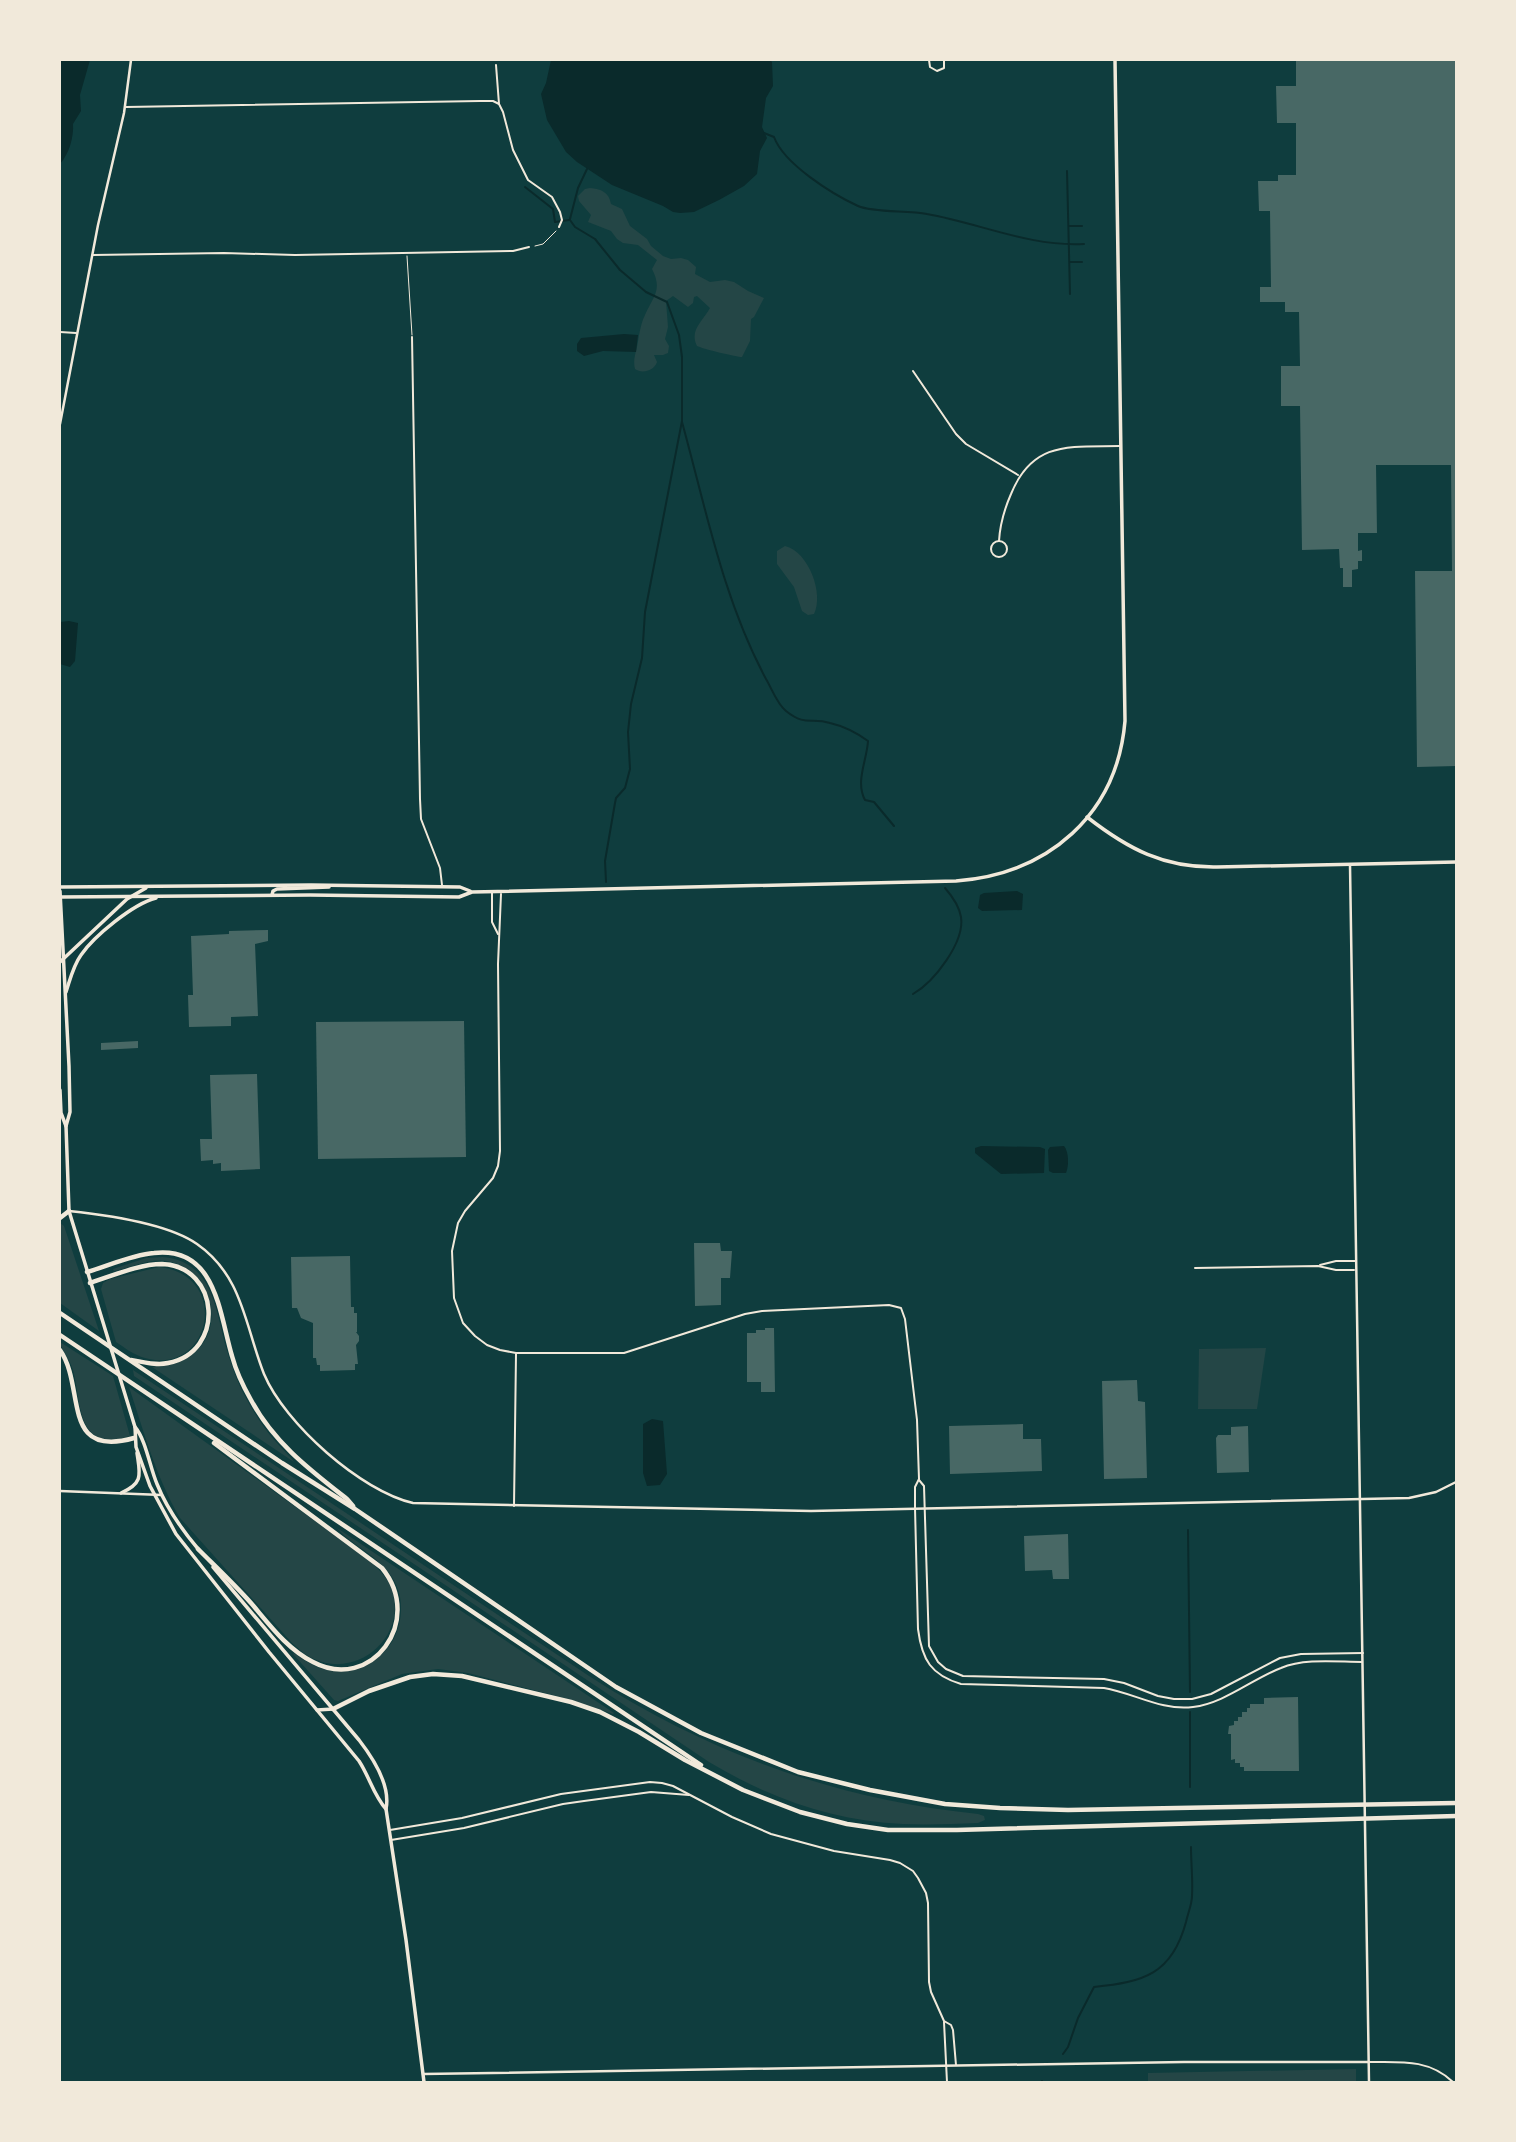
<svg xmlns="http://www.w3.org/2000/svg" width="1516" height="2142" viewBox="0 0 1516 2142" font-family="Lato,sans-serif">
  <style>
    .green { fill: #244646 }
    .water { fill: #0a2a2b }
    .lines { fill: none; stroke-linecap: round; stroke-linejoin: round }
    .stream { stroke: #0a2a2b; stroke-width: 2 }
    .building { fill: #486865 }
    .path { stroke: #f1e9da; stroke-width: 1 }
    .service { stroke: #f1e9da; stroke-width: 1 }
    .minor { stroke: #f1e9da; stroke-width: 2 }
    .tertiary { stroke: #f1e9da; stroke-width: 2.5 }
    .secondary { stroke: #f1e9da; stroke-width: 3.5 }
    .motorway { stroke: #f1e9da; stroke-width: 4.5 }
  </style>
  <rect width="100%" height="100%" fill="#0f3d3e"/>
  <!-- green -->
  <g class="green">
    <path d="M590,188C601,189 609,192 611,204L622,209L630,226L647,239L651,246L663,256L671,259L681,258L688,260L696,267L695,274L710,282L725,280L734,282L748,291L764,298L754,317L751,319L750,341L742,357C737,357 703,349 697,346C689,330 703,321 710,308L697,296L694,297L693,303L688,307L673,296L666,301L668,327L665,339L669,346L668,353L663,355H654L657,362C654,371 642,374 635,369C633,361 635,355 637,347C639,337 640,325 645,315C653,297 663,290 652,269L657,260L638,245L623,243L617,239L611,231L588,222L591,215L579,201L578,196L585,189Z"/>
    <path d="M785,546C809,552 824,594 814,614L808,615L802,611L794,587L777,564V551Z"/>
    <polygon points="60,1223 64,1226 99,1331 60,1303"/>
    <path d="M163,1257C213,1262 215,1308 226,1347C231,1364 237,1382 246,1398C254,1413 264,1429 276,1442C282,1449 290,1456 294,1462L152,1367C167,1365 180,1364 193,1354C228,1326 210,1269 167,1261C149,1258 131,1268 114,1271L113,1269L146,1258Z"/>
    <path d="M159,1267C232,1275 211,1377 145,1358C134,1355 125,1348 116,1342L101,1289L103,1283L110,1279Z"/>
    <path d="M60,1342L113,1376L130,1436C76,1453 82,1404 73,1370C70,1361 65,1353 60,1345Z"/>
    <polygon points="1266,1348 1257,1409 1198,1409 1199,1349"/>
    <path d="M133,1370L589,1676C710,1754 835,1799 978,1814L984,1816L985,1820L978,1823C953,1824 928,1825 903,1824C833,1821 769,1798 709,1762L134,1376Z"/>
    <path d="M129,1387L369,1560C377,1568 385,1575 390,1585C411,1633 360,1680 314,1659C306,1656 299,1649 292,1643L180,1518C156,1477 144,1432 129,1387Z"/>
    <path d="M337,1528L614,1713L613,1714L572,1700L468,1673L438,1669L402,1674L338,1701L334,1700L293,1654L294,1653C307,1663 321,1671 338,1671C345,1670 352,1667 359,1665C364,1663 370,1662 374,1659C398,1647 407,1611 397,1587C386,1558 355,1549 337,1528Z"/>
    <polygon points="1356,2069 1356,2082 1148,2082 1148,2073"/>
  </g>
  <!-- water -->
  <g class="water">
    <path d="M60,60H90L80,95L81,111L73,124C74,137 69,154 60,164Z"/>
    <polygon points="551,60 770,60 772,62 773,86 766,98 762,127 767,138 760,151 757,174 744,186 719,200 694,212 680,213 673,212 663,206 612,185 577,162 566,152 547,120 541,94 546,83"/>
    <polygon points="624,334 638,335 636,352 603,351 584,356 577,351 577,344 581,338"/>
    <polygon points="69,621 78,623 75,661 70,667 60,664 60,622"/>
    <polygon points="1017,891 1023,894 1022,910 982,911 978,908 980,895 984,893"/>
    <polygon points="981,1146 1040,1147 1045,1149 1044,1173 1001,1174 975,1153 975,1148"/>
    <path d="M1064,1146C1069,1152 1069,1166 1066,1173H1053L1049,1171L1048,1150L1050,1147Z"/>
    <polygon points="652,1419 663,1421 667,1474 660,1485 647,1486 643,1473 643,1424"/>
  </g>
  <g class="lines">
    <!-- stream -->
    <g class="stream">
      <path d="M764,133L774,137C784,164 832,194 858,206C874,213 908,210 927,214C979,223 1030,247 1084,244"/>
      <polyline points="1067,171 1070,294"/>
      <polyline points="525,187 553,209 555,222 569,220"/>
      <polyline points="570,219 578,188 587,169"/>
      <polyline points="570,220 575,227 595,239 620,270 646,292 667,302 679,335 682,357 682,421 645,612 642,658 631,704 628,732 630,769 625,788 616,798 615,803 605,861 606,882"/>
      <polyline points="1069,226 1082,226"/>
      <polyline points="1070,262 1082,262"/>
      <path d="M682,422C706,509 723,599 766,679C772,689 777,704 786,711C806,727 811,717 830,723C843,726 857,733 868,741C867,760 855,782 865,800L874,802L894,826"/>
      <path d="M913,994C934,982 965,942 961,917C959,905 952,896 945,888"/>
      <polyline points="1188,1530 1190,1692"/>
      <polyline points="1190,1712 1190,1787"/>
      <path d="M1063,2054L1068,2047L1078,2018L1094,1987C1144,1982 1172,1974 1186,1922C1188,1913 1192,1904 1192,1896C1193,1880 1191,1863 1191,1847"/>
      <polyline points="1042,2081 1042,2082"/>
    </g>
  </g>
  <!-- building -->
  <g class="building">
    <polygon points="1296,60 1456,60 1456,766 1417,767 1415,571 1452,571 1451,465 1376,465 1377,533 1358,533 1358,551 1362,550 1362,561 1358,561 1358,569 1352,570 1352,587 1343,587 1343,568 1340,568 1339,549 1302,550 1300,406 1281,406 1281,366 1300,366 1299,312 1285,312 1285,302 1260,302 1260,287 1271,287 1270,211 1259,211 1258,181 1278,181 1278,175 1296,175 1296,123 1277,123 1276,86 1296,86"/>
    <polygon points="268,930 268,941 255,944 258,1016 231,1017 231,1026 189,1027 188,995 193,995 191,936 229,934 229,931"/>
    <polygon points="464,1021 466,1157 318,1159 316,1022"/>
    <polygon points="138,1041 138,1048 101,1050 101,1043"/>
    <polygon points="257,1074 260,1169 221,1171 221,1163 213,1164 213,1160 201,1161 200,1139 212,1139 210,1075"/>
    <polygon points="694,1243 720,1243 721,1251 732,1251 730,1278 721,1278 721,1305 695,1306"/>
    <polygon points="350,1256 351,1307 354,1307 354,1313 357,1313 357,1332 356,1332 359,1336 359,1341 356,1345 358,1364 355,1364 355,1370 320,1371 320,1365 317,1365 316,1358 313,1358 313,1323 301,1318 297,1308 292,1308 291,1257"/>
    <polygon points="765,1328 774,1328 775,1392 761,1392 761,1382 747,1382 747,1333 756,1333 756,1330 765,1330"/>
    <polygon points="1137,1380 1138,1401 1145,1402 1147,1478 1104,1479 1102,1381"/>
    <polygon points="1023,1424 1023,1439 1041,1439 1042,1471 950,1474 949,1426"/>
    <polygon points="1248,1426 1249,1472 1217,1473 1216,1438 1218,1435 1231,1435 1231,1427"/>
    <polygon points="1068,1534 1069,1579 1053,1579 1052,1570 1025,1571 1024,1536"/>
    <polygon points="1298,1697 1299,1771 1244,1771 1244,1767 1240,1767 1240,1763 1235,1763 1235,1759 1231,1760 1231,1734 1228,1734 1229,1726 1234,1725 1234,1721 1238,1721 1238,1717 1242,1717 1242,1712 1247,1712 1247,1708 1250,1708 1250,1704 1264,1704 1264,1698"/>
  </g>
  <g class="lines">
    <!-- path -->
    <polyline class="path" points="535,246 543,244 556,231"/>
    <!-- service -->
    <polyline class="service" points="407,256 412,335"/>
    <!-- minor -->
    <g class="minor">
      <polyline points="929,60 930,67 937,71 944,68 944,60"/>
      <polyline points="496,65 499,104 503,112 513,150 528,180 552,197 560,212 562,220 559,227"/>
      <polyline points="126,107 480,101 493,101 499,104"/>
      <polyline points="93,255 224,253 295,255 513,251 529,247"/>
      <polyline points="60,332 76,333"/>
      <polyline points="412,337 420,799 421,819 440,868 442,885"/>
      <polyline points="913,371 956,434 966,444 1018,475"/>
      <circle cx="999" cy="549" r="8"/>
      <path d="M999,541C1000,524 1004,510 1011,494C1033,440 1071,447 1120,446"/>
      <polyline points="492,892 492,922 498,934"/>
      <path d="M501,894L498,964L500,1151L498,1166L493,1178L465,1211L458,1223L452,1251L454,1298L463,1323L475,1336L487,1345L500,1350L516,1353H624L745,1314L762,1311L889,1305L901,1308L905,1319L917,1420L919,1479L915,1487V1508L918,1629C922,1660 931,1675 961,1684L1104,1688C1134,1693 1161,1711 1193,1707C1225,1703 1252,1679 1281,1668C1305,1658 1337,1662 1362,1662"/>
      <polyline points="1320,1265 1336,1261 1355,1261"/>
      <polyline points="1195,1268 1318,1266 1336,1270 1354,1270"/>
      <polyline points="919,1480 924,1486 929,1646 938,1662 946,1669 963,1676 1104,1679 1124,1683 1158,1696 1174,1699 1192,1699 1211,1694 1280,1658 1301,1654 1363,1653"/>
      <polyline points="514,1506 516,1354"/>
      <polyline points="390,1830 462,1818 561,1794 650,1782 662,1783 673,1786 732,1817 771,1834 834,1851 890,1860 900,1863 913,1871 918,1878 926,1893 928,1903 929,1982 931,1992 944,2021 951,2025 953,2030 956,2065"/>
      <polyline points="391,1840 464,1828 563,1804 584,1801 651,1792 689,1795"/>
      <polyline points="944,2022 947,2082"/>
      <path d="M1369,2062C1401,2062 1429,2059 1453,2082"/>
    </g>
    <!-- tertiary -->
    <g class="tertiary">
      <polyline points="60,424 98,225 124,113 131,60"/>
      <polyline points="1350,865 1369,2082"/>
      <path d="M69,1211C107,1215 167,1223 197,1244C243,1276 245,1326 264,1374C285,1424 361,1491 413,1503L811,1511L1409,1498L1436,1492L1456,1482"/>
      <polyline points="60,1491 162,1495"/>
      <polyline points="423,2074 1184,2062 1368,2062"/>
    </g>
    <!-- secondary -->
    <g class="secondary">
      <path d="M1087,817C1128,849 1164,868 1217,867L1456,862"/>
      <polyline points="60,887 311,885 460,887 470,891"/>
      <path d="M60,891L69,1066L70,1112L66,1126L69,1211L135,1427C146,1440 150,1468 157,1484C167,1509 182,1530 199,1550"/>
      <polyline points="272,895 273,891 277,889 329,887"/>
      <path d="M60,897L310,895L459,897L472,892L956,881C1048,874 1117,815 1125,721L1115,60"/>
      <polyline points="60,962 127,899 146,888"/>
      <path d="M66,992C70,980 73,966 81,955C94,936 133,904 156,898"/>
      <polyline points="60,1090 61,1113 66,1126"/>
      <path d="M135,1427L136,1447L150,1486L176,1534L269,1652L359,1761C369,1776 374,1796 386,1809"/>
      <path d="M121,1493C144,1483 140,1474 137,1453"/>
      <path d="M213,1567L359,1740C373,1758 391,1785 386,1809L406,1940L424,2082"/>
      <polyline points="317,1710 333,1709"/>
    </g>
    <!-- motorway -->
    <g class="motorway">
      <polyline points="60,1218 69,1211"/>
      <path d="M87,1272C108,1266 131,1255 154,1253C216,1246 219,1312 232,1356C236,1371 243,1386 251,1400C274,1443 310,1470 347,1499L353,1506"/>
      <path d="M90,1283C112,1276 139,1264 162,1264C220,1266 226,1352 168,1363C156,1366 144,1362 131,1360"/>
      <polyline points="60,1313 282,1463 355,1509 616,1687 701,1733 798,1772 870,1790 945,1804 1000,1808 1068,1810 1456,1803"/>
      <polyline points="60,1335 701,1765"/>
      <path d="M60,1350C86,1387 60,1459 134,1438"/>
      <path d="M198,1549C216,1567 234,1584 251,1603C269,1624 287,1649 313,1662C371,1693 425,1621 382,1568L214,1443"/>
      <polyline points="333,1709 369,1691 410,1677 433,1674 462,1676 571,1702 600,1712 639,1732 685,1760 743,1790 800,1812 847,1824 888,1830 957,1830 1456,1816"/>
    </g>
  </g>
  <!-- border -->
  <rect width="1516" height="2142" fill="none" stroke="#f1e9da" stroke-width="122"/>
</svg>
